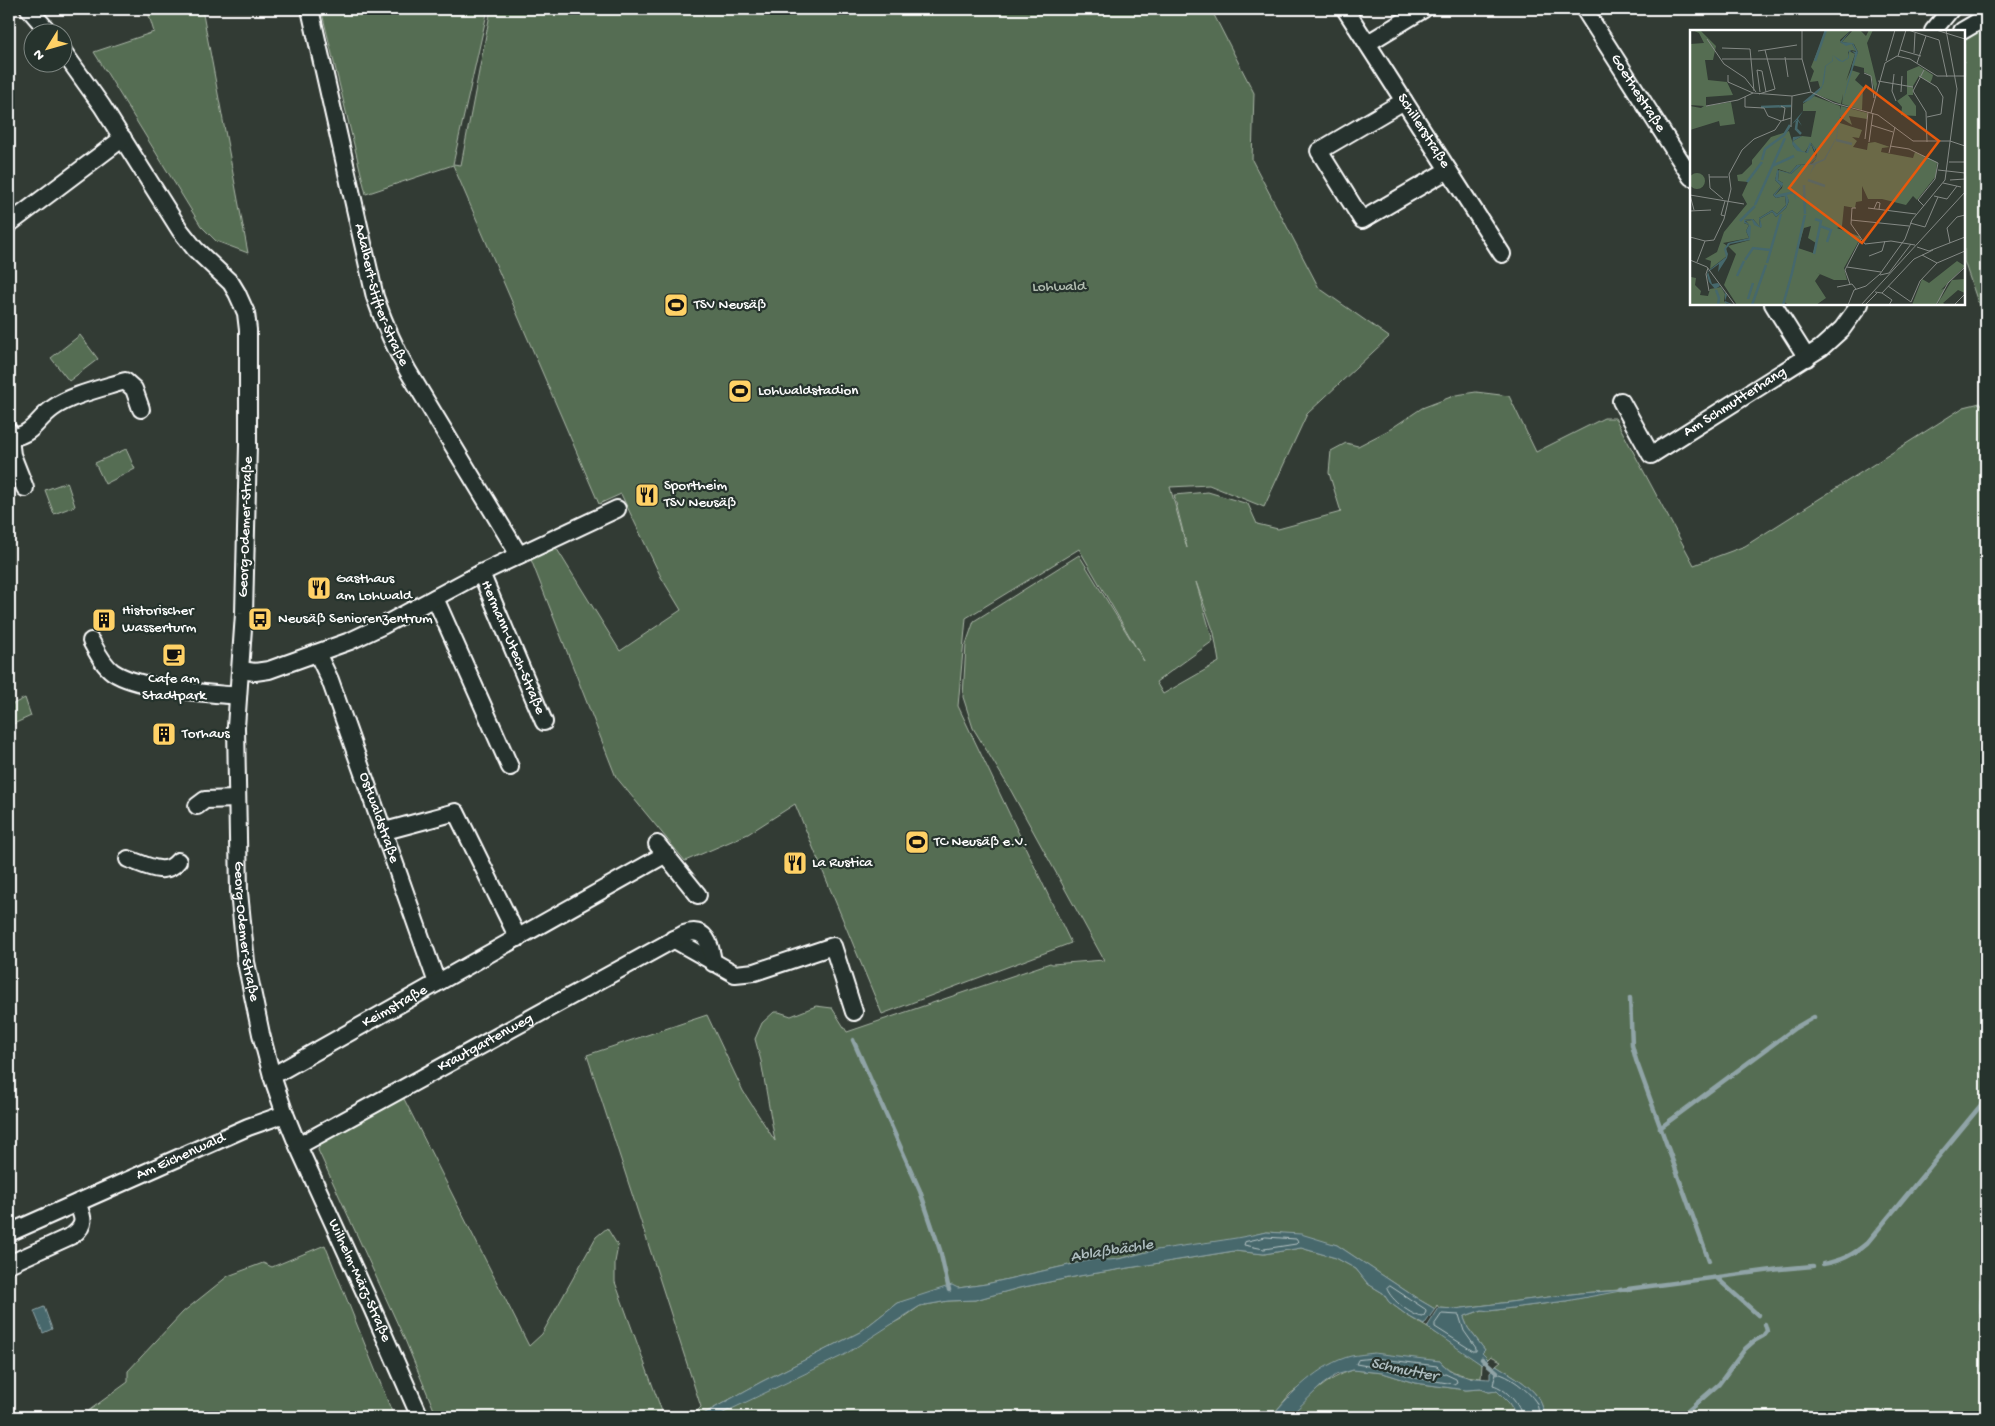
<svg xmlns="http://www.w3.org/2000/svg" width="1995" height="1426" viewBox="0 0 1995 1426" font-family="'Gochi Hand',sans-serif">
  <style>
    .green { fill: #556d52; stroke: #aab6a8; fill-rule: evenodd }
    .water { fill: #46686c; stroke: #90a4a7 }
    .lines { fill: none; stroke-linecap: round; stroke-linejoin: round }
    .shore { stroke: #b5c3c4; stroke-width: 1 }
    .stream { stroke: #90a4a7; stroke-width: 4.5 }
    .minor-casing { stroke: #fff; stroke-width: 20 }
    .minor { stroke: #26332d; stroke-width: 16 }
    .labels { text-anchor: middle; dominant-baseline: central; stroke-width: 4.5; stroke-linejoin: round; paint-order: stroke }
    .street-label { font-size: 15px; fill: #fff; stroke: #26332d }
    .park-label { font-size: 15px; fill: #b2bdb1; stroke: #26332d }
    .poi-label { font-size: 15px; fill: #fff; stroke: #26332d; text-anchor: start }
    .water-label { font-size: 16px; font-style: italic; fill: #acbbbd; stroke: #26332d }
    .inset-river { fill: none; stroke: #46686c; stroke-width: 2.5 }
    .inset-road { fill: none; stroke: #848985; stroke-width: 1 }
    .view { fill: #e8590c; fill-opacity: 0.15; stroke: #e8590c; stroke-width: 2.5 }
    .inset-edge { fill: none; stroke: #fff; stroke-width: 2.5 }
  </style>
  <rect width="100%" height="100%" fill="#323b34"/>
  <filter id="ink" filterUnits="userSpaceOnUse"><feTurbulence type="fractalNoise" baseFrequency=".02" numOctaves="2"/><feDisplacementMap in="SourceGraphic" scale="10" xChannelSelector="R" yChannelSelector="G"/><feConvolveMatrix kernelMatrix="1 2 1 2 8 2 1 2 1" color-interpolation-filters="sRGB"/></filter>
  <g filter="url(#ink)">
    <!-- green -->
    <g class="green">
      <polygon points="147,9 202,9 248,253 216,241 201,226 94,52 154,32"/>
      <path d="M321,9H488L453,164L461,165L491,9H1211L1254,93L1252,160L1319,288L1389,337L1307,414L1264,507L1209,485L1170,487L1187,548L1174,495L1208,492L1248,504L1257,524L1278,529L1341,512L1329,473L1331,451L1346,443L1358,446L1389,430L1422,408L1456,395L1476,392L1509,396L1536,452L1604,418H1615L1694,565L1745,546L1964,407L1980,403L1986,407V1288L1982,1293L1980,1313L1986,1329V1417H1544C1544,1391 1516,1378 1496,1365L1501,1361L1491,1356L1488,1359L1482,1353L1485,1350L1468,1328L1464,1318L1465,1316L1483,1310L1489,1311L1566,1301L1619,1290L1580,1293L1455,1309L1439,1308L1437,1305L1435,1309L1418,1299L1337,1245L1281,1233L1266,1232L1238,1239L1152,1251L1105,1262L1095,1259L986,1284L958,1288L897,1303L860,1332L761,1382L698,1417L695,1413L701,1407L587,1055L707,1015L743,1091L775,1141L761,1061L755,1039L762,1023L774,1012H779L791,1016L816,1006L832,1008L847,1032L1050,963L1052,964L1104,960L1010,789L973,728L963,697L966,644L974,621L1079,555L1144,661L1079,549L966,618L958,706L1071,943L882,1014L795,804L748,834L685,861L616,777L530,557L552,541L620,651L681,610L661,577L621,494L599,504L453,165L366,194ZM1196,582L1214,633L1219,662L1163,694L1156,682L1213,641Z"/>
      <polygon points="1986,29 1986,326 1964,261 1964,37"/>
      <polygon points="80,335 98,359 69,381 51,358"/>
      <polygon points="126,449 135,469 105,484 95,463"/>
      <polygon points="67,482 75,506 54,514 45,490"/>
      <polygon points="25,698 31,716 9,726 9,706"/>
      <polygon points="402,1095 529,1346 542,1334 596,1237 607,1228 618,1246 615,1262 615,1282 664,1417 437,1417 405,1340 318,1150 321,1140"/>
      <polygon points="325,1245 394,1417 80,1417 128,1382 128,1371 183,1312 228,1276 263,1263 272,1267"/>
      <path d="M1301,1248L1336,1258L1356,1269L1368,1284L1383,1293L1389,1302L1408,1316L1459,1347L1482,1365L1481,1378C1464,1376 1451,1374 1440,1361L1416,1359L1332,1364L1290,1394L1271,1417H715L903,1318L920,1306L948,1301L975,1300L1019,1288L1079,1276L1234,1251L1264,1254Z"/>
      <path d="M1353,1370L1383,1373L1415,1383L1466,1390L1481,1389L1489,1392L1497,1391L1509,1403L1518,1417H1289C1308,1397 1326,1378 1353,1370Z"/>
    </g>
    <!-- water -->
    <g class="water">
      <path d="M1266,1232L1301,1234L1337,1245L1418,1299L1435,1309L1424,1325L1408,1316L1389,1302L1383,1293L1368,1284L1356,1269L1336,1258L1301,1248L1264,1254L1234,1251L1079,1276L1019,1288L975,1300L948,1301L920,1306L844,1355L715,1417H687L691,1411L698,1417L761,1382L860,1332L897,1303L952,1285L958,1288L986,1284L1095,1259C1113,1263 1133,1255 1151,1251C1190,1244 1228,1241 1266,1232Z"/>
      <path d="M1986,1288V1329C1979,1315 1976,1300 1986,1288Z"/>
      <polygon points="1626,1290 1566,1301 1489,1311 1482,1310 1465,1316 1464,1318 1468,1328 1485,1350 1482,1353 1488,1359 1482,1365 1427,1327 1439,1308 1455,1309 1580,1293"/>
      <polygon points="44,1307 52,1329 43,1333 34,1311"/>
      <path d="M1374,1353L1440,1361C1452,1377 1471,1378 1490,1379V1372L1496,1365C1516,1378 1544,1391 1544,1417H1518L1509,1403L1497,1391L1489,1392L1481,1389L1466,1390L1415,1383L1383,1373L1353,1370L1336,1375L1322,1385L1289,1417H1271C1290,1394 1319,1364 1351,1356C1358,1355 1366,1354 1374,1353Z"/>
    </g>
    <g class="lines">
      <!-- shore -->
      <g class="shore">
        <polygon points="1266,1237 1296,1239 1298,1242 1296,1244 1264,1249 1244,1245 1245,1242"/>
        <path d="M1390,1286L1425,1309L1426,1312L1423,1317C1412,1316 1391,1300 1387,1289Z"/>
        <polygon points="1442,1314 1459,1315 1464,1331 1476,1348 1476,1351 1473,1351 1435,1327 1435,1324"/>
        <polygon points="1374,1358 1437,1366 1443,1373 1456,1379 1457,1382 1454,1384 1416,1378 1385,1369 1356,1364 1358,1360"/>
        <path d="M1522,1417C1521,1405 1505,1388 1493,1385L1496,1373C1509,1375 1528,1390 1536,1402C1538,1406 1539,1412 1539,1417"/>
      </g>
      <!-- stream -->
      <g class="stream">
        <polyline points="1630,998 1632,1045 1636,1060 1709,1261"/>
        <polyline points="853,1040 920,1191 940,1250 949,1290"/>
        <polyline points="1660,1128 1795,1028 1814,1017"/>
        <path d="M1823,1264C1841,1261 1853,1255 1867,1243L1986,1099"/>
        <polyline points="1718,1279 1758,1315"/>
        <polyline points="1620,1290 1780,1269 1813,1266"/>
        <polyline points="1482,1359 1497,1372"/>
        <polyline points="1681,1417 1719,1384 1745,1349 1754,1341 1763,1336 1767,1331 1765,1324"/>
      </g>
      <!-- minor casing -->
      <g class="minor-casing">
        <g id="minor">
          <polyline points="29,9 49,32"/>
          <path id="s1" d="M310,9L375,297C384,323 394,347 408,371L519,555"/>
          <path id="s2" d="M1345,9L1502,254"/>
          <path id="s3" d="M1584,9L1691,177"/>
          <polyline points="1933,31 1951,9"/>
          <polyline points="1962,31 1986,17"/>
          <polyline points="1368,43 1424,9"/>
          <path id="s4" d="M62,50L102,106L180,230L195,249L231,283L237,293L246,313L248,330V445L244,614L236,727L239,892L246,962L261,1034L272,1076L285,1114L298,1146L372,1308L420,1417"/>
          <polyline points="1404,101 1319,151 1362,220 1448,170"/>
          <polyline points="9,224 123,138"/>
          <polyline points="1773,304 1807,358"/>
          <path id="s5" d="M1621,401L1651,455L1821,348L1842,329L1860,304"/>
          <polyline points="9,431 12,455 25,488"/>
          <path d="M11,438C35,433 35,421 53,408C71,395 103,388 125,381L134,389L141,409"/>
          <path id="s6" d="M481,573L544,722"/>
          <polyline points="435,598 510,767"/>
          <path d="M91,641C97,652 103,665 113,672C138,689 207,693 238,696"/>
          <path id="s7" d="M317,653L330,680L437,983"/>
          <polyline points="241,670 255,672 269,670 350,641 384,625 481,573 617,509"/>
          <polyline points="197,806 205,800 237,799"/>
          <polyline points="385,831 456,812 518,938"/>
          <polyline points="657,844 698,895"/>
          <path d="M128,859C144,864 165,878 178,861"/>
          <polyline points="673,939 735,974 755,972 833,946 854,1012"/>
          <path id="s8" d="M272,1076L666,854"/>
          <path id="s9" d="M298,1146L684,934C706,926 711,945 713,963"/>
          <path id="s10" d="M9,1233L248,1127L285,1114"/>
          <path d="M9,1264L73,1235C87,1224 83,1217 77,1203"/>
        </g>
      </g>
      <!-- minor -->
      <use href="#minor" class="minor"/>
    </g>
  </g>
  <!-- icons -->
  <defs>
    <g id="stadium-square" transform="scale(1.25)"><rect x="-9" y="-9" width="18" height="18" rx="4" fill="#ffd166" stroke="#26332d"/><path d="M0-5a6.5 5 0 1 0 0 10a6.5 5 0 1 0 0-10ZM-3.5-1.8h7v3.6h-7Z" fill="#111"/></g>
    <g id="restaurant-square" transform="scale(1.25)"><rect x="-9" y="-9" width="18" height="18" rx="4" fill="#ffd166" stroke="#26332d"/><path d="M-5-6h1v4h1v-4h1v4h1v-4h1v5L-1.5 .5V6h-2V.5L-5-1ZM5-6V6H3V1.5H1.5Q1.5-4 5-6Z" fill="#111"/></g>
    <g id="bus-square" transform="scale(1.25)"><rect x="-9" y="-9" width="18" height="18" rx="4" fill="#ffd166" stroke="#26332d"/><path d="M-5-6H5V4H4V6H2V4H-2V6H-4V4H-5ZM-3.5-4V0h7V-4ZM-3.5 1.2v1.5H-2V1.2ZM2 1.2v1.5H3.5V1.2Z" fill="#111"/></g>
    <g id="building-square" transform="scale(1.25)"><rect x="-9" y="-9" width="18" height="18" rx="4" fill="#ffd166" stroke="#26332d"/><path d="M-4-6H4V6H1V3H-1V6H-4ZM-2.5-4.3h1.7v1.8h-1.7ZM.8-4.3h1.7v1.8H.8ZM-2.5-1h1.7V.8h-1.7ZM.8-1h1.7V.8H.8Z" fill="#111"/></g>
    <g id="cafe-square" transform="scale(1.25)"><rect x="-9" y="-9" width="18" height="18" rx="4" fill="#ffd166" stroke="#26332d"/><path d="M-5.5-4.5H6V0H3Q3 3.5 0 3.5H-2.5Q-5.5 3.5-5.5 0ZM3-3.2v2h1.7v-2ZM-6 4.5H4V6H-6Z" fill="#111"/></g>
  </defs>
  <g fill-rule="evenodd">
    <use href="#stadium-square" x="676" y="305"/>
    <use href="#stadium-square" x="740" y="391"/>
    <use href="#restaurant-square" x="647" y="495"/>
    <use href="#restaurant-square" x="319" y="588"/>
    <use href="#bus-square" x="260" y="619"/>
    <use href="#building-square" x="104" y="620"/>
    <use href="#cafe-square" x="174" y="655"/>
    <use href="#building-square" x="164" y="734"/>
    <use href="#stadium-square" x="917" y="842"/>
    <use href="#restaurant-square" x="795" y="863"/>
  </g>
  <g class="labels">
    <!-- street labels -->
    <g class="street-label">
      <text stroke="none"><textPath href="#s3" startOffset="100">Goethestraße</textPath></text>
      <text stroke="none"><textPath href="#s2" startOffset="145">Schillerstraße</textPath></text>
      <text stroke="none"><textPath href="#s1" startOffset="295">Adalbert-Stifter-Straße</textPath></text>
      <text stroke="none"><textPath href="#s5" startOffset="161">Am Schmutterhang</textPath></text>
      <text transform="translate(246 527) rotate(-88)">Georg-Odemer-Straße</text>
      <text stroke="none"><textPath href="#s6" startOffset="81">Hermann-Utech-Straße</textPath></text>
      <text stroke="none"><textPath href="#s7" startOffset="176">Ostwaldstraße</textPath></text>
      <text stroke="none"><textPath href="#s4" startOffset="942">Georg-Odemer-Straße</textPath></text>
      <text stroke="none"><textPath href="#s8" startOffset="141">Keimstraße</textPath></text>
      <text stroke="none"><textPath href="#s9" startOffset="214">Krautgartenweg</textPath></text>
      <text stroke="none"><textPath href="#s10" startOffset="188">Am Eichenwald</textPath></text>
      <text stroke="none"><textPath href="#s4" startOffset="1312">Wilhelm-März-Straße</textPath></text>
    </g>
    <!-- park labels -->
    <g class="park-label">
      <text x="1059" y="287">Lohwald</text>
    </g>
    <!-- poi labels -->
    <g class="poi-label">
      <text x="694" y="305">TSV Neusäß</text>
      <text x="758" y="391">Lohwaldstadion</text>
      <text x="664" y="486">Sportheim<tspan x="664" dy="17">TSV Neusäß</tspan></text>
      <text x="336" y="579">Gasthaus<tspan x="336" dy="17">am Lohwald</tspan></text>
      <text x="122" y="611">Historischer<tspan x="122" dy="17">Wasserturm</tspan></text>
      <text x="278" y="619">Neusäß Seniorenzentrum</text>
      <text x="174" y="679" text-anchor="middle">Cafe am<tspan x="174" dy="17">Stadtpark</tspan></text>
      <text x="182" y="734">Torhaus</text>
      <text x="934" y="842">TC Neusäß e.V.</text>
      <text x="812" y="863">La Rustica</text>
    </g>
    <!-- water labels -->
    <g class="water-label">
      <text transform="translate(1112 1252) rotate(-9)">Ablaßbächle</text>
      <text transform="translate(1404 1371) rotate(12)">Schmutter</text>
    </g>
  </g>
  <!-- overview -->
  <g transform="translate(1690 30)">
    <rect width="275" height="275" fill="#323b34"/>
    <path d="M2,0L11,1L26,16L23,30H15L18,50L37,52L43,65L16,67V76L41,72L45,94L30,96L29,91L0,100V76L11,78L14,76L0,75V14L14,13L9,3ZM136,0H161L150,10L151,13L162,14L166,21L161,20L158,22L159,26V21L165,24L156,51L161,40L170,43L165,50L173,57L172,80L152,74L153,64L151,74L125,64L131,58L125,64L124,63L130,58L128,51L120,52L124,41L121,37ZM163,0H170L176,6L179,0H183L177,13L187,54L185,62L181,46L174,42V38L162,35L168,22L164,14L152,12ZM229,36L243,45L242,49L240,53L229,46L223,56V65H218L226,76V86L211,85L212,77L207,71L217,64V41ZM124,66L150,76V80L151,76L177,83V89L159,86L162,95L150,87V93L172,100L169,108L162,107L167,111L163,117L177,120L178,113L185,112L200,117L192,118L191,122L223,128L225,122L247,132L246,146L227,170L223,166L216,175L192,169H178L172,156V171L166,172L165,178L154,176L152,196L147,198L171,207L154,238L157,250H144L125,242L130,244L125,251L136,268L126,275H99L94,272L93,275H47L34,255L46,224L38,216L60,210V196L56,191L62,190L71,198L70,189L82,182L86,187L96,178L99,171L96,165H85L92,158L93,153L88,150L89,140L101,144L111,135H121L126,129L127,121L121,113L115,122L106,118L103,111L112,106L121,107L126,81H113V74ZM121,196L118,208L126,213L123,223L108,218L114,198ZM99,101L104,117L117,123L121,114L126,127L120,134L107,135L100,143L88,139L85,150L91,156L83,165L86,168L95,166L96,175L87,184L82,180L69,188L70,197L63,189L54,190V193L59,195L56,201L59,208L33,213L36,215L37,226L20,239L21,231L15,229L27,222L34,202L57,174L52,165L58,152L48,151L47,145L52,144L62,134V130L81,107ZM-1 151a8 8 0 1 1 16 0a8 8 0 1 1-16 0ZM267,231L275,236L251,260L255,258L250,270L245,275H222L232,249L239,253ZM1,247L6,248L5,255L11,261L10,265L18,266L20,259L31,257L35,264L34,271L38,275H0ZM275,249V263L268,260L253,273L256,275H247L262,250Z" fill="#556d52" fill-rule="evenodd"/>
    <path d="M161,0L152,12L163,13L168,22L152,74L165,24L162,21L159,22V28L153,32L149,31L143,25V31L136,36L134,53L131,59L120,70L113,73V81L108,89L112,96L108,91L107,94V90L102,94L113,81V72L132,56L135,36L142,31L143,25L152,31L158,28L159,20L166,22L162,14L156,16L150,12ZM151,76L147,107L135,130L126,134L120,144L124,135H111L101,144L89,141L88,150L93,153V155L85,165L104,161L106,164L105,170L104,163L97,165L99,171L96,178L86,187L82,182L70,189L72,196L71,198L64,195L62,190L55,191L61,196L60,210L40,214L36,219L38,224L37,228L28,242L29,234L18,242L22,254L28,253L37,265L35,271L44,275L35,273V263L30,256L25,259L19,252L17,245L18,241L36,227L34,219L38,213L59,208L56,201L59,195L54,193V190L63,189L70,197L69,188L82,180L87,184L96,175L95,166L86,168L83,165L91,156L85,150L87,140L100,143L107,135L120,134L127,126L121,114L118,123L107,121L102,114L103,107L112,106L103,111L112,121L116,122L120,112L125,118L127,128L121,134L134,129L146,108Z" fill="#46686c"/>
    <path class="inset-river" d="M125,31L136,0M71,77L101,76M107,91L106,99L111,104M146,110L162,114M72,130L75,119L94,105L100,95M82,136L104,126M118,150L135,156M57,152L72,132M114,155L115,184M65,175L95,108M50,191L65,176M130,196L141,200L137,212M124,224L131,191L125,189M55,230L63,218L80,220M77,233L91,184M102,243L115,185M47,246L54,231M26,260L29,268L28,275M58,269L63,253M62,275L76,235M93,275L102,243"/>
    <path class="inset-road" d="M112,0V29L121,62M218,0L249,10L257,47M246,0L275,9M17,9L34,34L55,48L66,62M32,18L60,19L64,61M210,20L231,26M68,21L107,15M224,23L225,3M208,26L216,0M95,27L98,47M32,29H112M196,31L205,0M227,33L236,6M234,40L223,61L236,82L237,112M174,43L181,46L184,68M204,44L202,61L206,71M38,45V52L63,63M229,46L247,57L253,67L251,84L237,87M188,51L223,57M70,62L67,40L72,41L76,62M121,62L144,73L188,85L223,111H260L275,116M211,62L212,46M69,64L85,59L75,20M55,67V77L74,78L78,86L91,91M16,76L48,70L63,63L102,66L121,62M91,76L95,78L93,91M181,83L195,33L207,26L220,29L247,46H275M181,95L203,102M101,97L102,66M175,109L178,82M179,112L183,83M200,116L219,119L248,133L245,149L228,170L234,176M199,123L205,97M259,132H275M248,140L275,143M19,144L20,158L33,169M19,147H38M260,150L275,149M253,153L271,157M0,165L54,174M0,165L4,180M244,166L257,169L267,156M35,171L31,185L35,186M166,178H162L161,194L175,214L201,211L225,215M178,178L226,184M184,179L187,172L190,173L189,179M0,181L21,180M161,190L219,196M220,193L235,197L248,167M0,207L15,211M260,213L257,198L267,187L275,185M227,217L239,221L275,207M232,225L247,233L275,221M179,226L192,221L195,211M0,230L17,237L45,275M7,232L15,211L24,210L34,189L41,159L39,144L52,120L64,109L85,100L91,91L101,88M157,237L191,242M18,238L16,244L19,261M190,245L199,243L221,214M160,254L155,240L171,209M198,256L221,272L230,251L247,233M147,257L162,254L166,259M185,262L192,263L224,229L243,220M192,263L202,270L199,275M158,275L164,260L176,256L190,244L215,209L222,190L255,150L267,59L256,0M171,275L275,162M175,275L187,263M246,275L258,253L275,237M264,275L275,264"/>
    <path class="view" d="M176,56L249,111L172,213L99,158Z"/>
    <rect width="275" height="275" class="inset-edge"/>
  </g>
  <!-- margin -->
  <rect width="1995" height="1426" fill="none" stroke="#26332d" stroke-width="30"/>
  <rect x="15" y="15" width="1965" height="1396" fill="none" stroke="#fff" stroke-width="2" filter="url(#ink)"/>
  <!-- north arrow -->
  <g transform="translate(48 48) rotate(233)"><circle r="24" fill="#26332d" stroke="#7d8581"/>
  <path d="M0-4L9 19L0 12L-9 19Z" fill="#ffd166"/>
  <text y="-8" font-size="14" font-weight="bold" text-anchor="middle" fill="#ffffff">N</text>
  </g>
</svg>
